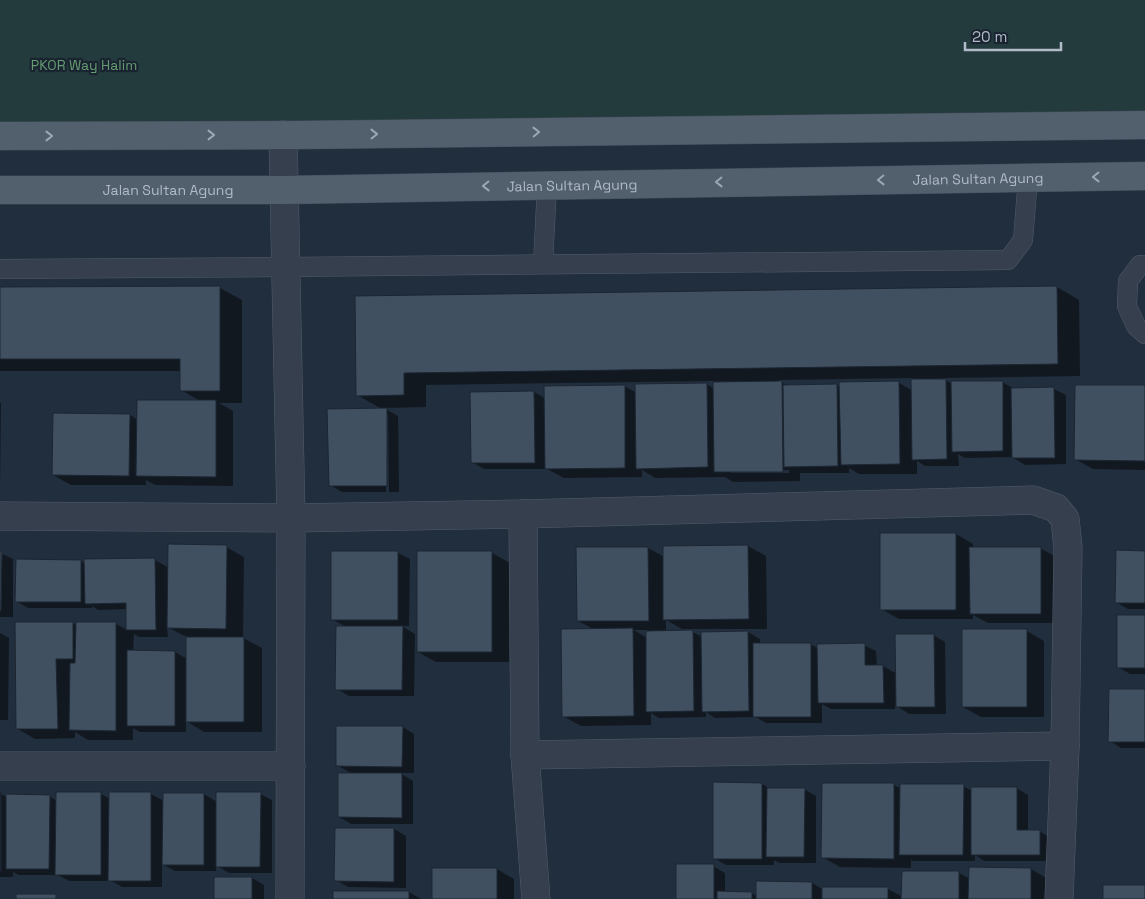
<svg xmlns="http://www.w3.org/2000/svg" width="1145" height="899" viewBox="0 0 1145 899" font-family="'Space Grotesk',sans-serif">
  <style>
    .green { fill: #233b3d }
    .shadow { fill: #0007; fill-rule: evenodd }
    .building { fill: #415061; stroke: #1c2633 }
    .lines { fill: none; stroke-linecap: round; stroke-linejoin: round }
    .service-casing { stroke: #535d6a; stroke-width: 20 }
    .minor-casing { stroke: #535d6a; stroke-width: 29 }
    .primary-casing { stroke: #414b58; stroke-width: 29 }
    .service { stroke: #353f4d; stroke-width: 19 }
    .minor { stroke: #353f4d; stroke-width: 28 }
    .primary { stroke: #525f6d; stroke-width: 28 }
    .oneway { stroke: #9da8b6 }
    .labels { text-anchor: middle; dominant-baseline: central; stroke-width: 4.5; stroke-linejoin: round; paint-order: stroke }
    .park-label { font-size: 14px; fill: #659b70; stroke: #1a2431 }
    .street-label { font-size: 14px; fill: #b0bac8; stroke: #1a2431 }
  </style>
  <rect width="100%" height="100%" fill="#212e3d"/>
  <!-- green -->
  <polygon class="green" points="0,0 1145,0 1145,118 0,131"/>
  <!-- shadow -->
  <g class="shadow">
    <path d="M1057,287L1079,300L1080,376L942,378L952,384L1002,382L1014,389H1054L1066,395V464L1025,465L1012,457L965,458L958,454L959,466H925L917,461V474H859L849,468V473H800V481L733,482L725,477L655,478L642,470V477L564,478L547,469H484L472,462L534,392L546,399L624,386L637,393L707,384L714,389V381L426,385V407L384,408L398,416L399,492H389L388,414H386V492H342L330,485L382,409L357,395L356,297ZM912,378L913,391L899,383L841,388L836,385L788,386L778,380ZM789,470V473H731V471Z"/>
    <polygon points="0,288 220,288 242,300 242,403 219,403 233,411 233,486 155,485 146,480 146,485 71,485 53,475 130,415 138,420 200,401 181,390 181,371 0,371"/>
    <polygon points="1145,387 1145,470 1093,469 1075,459"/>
    <polygon points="0,402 1,403 0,489"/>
    <polygon points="956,534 973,544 973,548 1040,548 1058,558 1058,623 988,623 973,615 973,619 899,619 881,609"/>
    <path d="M748,546L766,556L767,629H682L666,620V632H693L702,637V633L748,632L760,639V644H810L819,649L864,645L876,651L877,666H883L897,674L933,635L945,642L946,714H909L895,705V709H831L822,704V723H766L756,717L715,718L706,712V717L659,718L651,713V725L581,726L563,716L595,630L578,621L648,548L664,557V547ZM634,630H647V638Z"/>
    <path d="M226,547L244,557L243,638L262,648V732H204L186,721V732H140L133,728V740H88L75,732V738L35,739L18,729L72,623L77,626V623L116,624L127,630V609L98,610L92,606V608H28L16,601L81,561L86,564L155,560L169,568ZM167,627L187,637V659L175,652H133L134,634L139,637H168Z"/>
    <polygon points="1145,552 1145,609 1128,609 1116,602"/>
    <polygon points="0,553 13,559 13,617 0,617"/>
    <polygon points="398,553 410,559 409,626 402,626 415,634 414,696 349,696 337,689 346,627 332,619"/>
    <polygon points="419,553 492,553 510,563 509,662 436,662 418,652"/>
    <polygon points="1145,616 1145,674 1130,674 1118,667"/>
    <polygon points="1027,631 1044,641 1044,717 981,717 963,707"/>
    <polygon points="0,633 9,638 8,720 0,720"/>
    <polygon points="1145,691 1145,748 1121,748 1110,741"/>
    <polygon points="403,727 414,734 414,773 400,773 413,781 413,824 351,824 339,817 352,774 337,765"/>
    <polygon points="762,784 770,789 804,789 816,796 816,863 779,863 774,860 774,865 726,865 714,858"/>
    <polygon points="894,785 901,789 963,786 972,791 1016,788 1028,795 1028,831 1039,831 1051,838 1051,861 984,861 975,855 975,861 913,861 911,860 911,868 840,867 822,857"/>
    <polygon points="57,793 101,794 110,799 151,794 164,801 204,794 217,802 260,794 272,800 272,873 229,873 216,865 216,871 175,871 162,864 162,887 122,887 112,881 69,881 58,875 19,875 13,872 13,877 0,877 0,794 7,797 49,796 57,801"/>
    <polygon points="336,829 394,829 406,836 406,888 348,887 336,880"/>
    <polygon points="713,866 725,873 725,893 751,893 757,896 812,883 822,889 888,889 903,897 903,872 959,873 970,879 1031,869 1048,879 1048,899 677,899"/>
    <polygon points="497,869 514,879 514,899 433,899"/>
    <polygon points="215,878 252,878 264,885 264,899 215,899"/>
    <polygon points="409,892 421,899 334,899"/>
  </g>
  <!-- building -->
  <g class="building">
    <polygon points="220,286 220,391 180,391 180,359 0,359 0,287"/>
    <polygon points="1057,286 1058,364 404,373 404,395 356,396 355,296"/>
    <polygon points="911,379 946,379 947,459 912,460"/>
    <polygon points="782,381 783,472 714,472 713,382"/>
    <polygon points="899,381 900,464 841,465 839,382"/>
    <polygon points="951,381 1003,381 1003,451 952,452"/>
    <polygon points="707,383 708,467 636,469 635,384"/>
    <polygon points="837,384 838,466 784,467 783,385"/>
    <polygon points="625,385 625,468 545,469 544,386"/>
    <polygon points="1075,385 1145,385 1145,461 1074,460"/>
    <polygon points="1054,387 1055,458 1012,458 1011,388"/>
    <polygon points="534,391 535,463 471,463 470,392"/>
    <polygon points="137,400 216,400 216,477 136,476"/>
    <polygon points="387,408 387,486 329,486 327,409"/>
    <polygon points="53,413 130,414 129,476 52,475"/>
    <rect x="880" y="533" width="76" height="77"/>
    <polygon points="168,544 227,545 226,629 167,628"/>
    <polygon points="748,545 749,619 663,620 663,546"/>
    <polygon points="576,547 648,547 649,621 577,621"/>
    <polygon points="969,547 1041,547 1041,614 970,614"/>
    <polygon points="1116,550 1145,551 1145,603 1115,603"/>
    <polygon points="0,551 2,551 1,611 0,611"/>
    <rect x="331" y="551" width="67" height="69"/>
    <rect x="417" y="551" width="75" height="101"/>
    <polygon points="155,558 156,630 126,630 126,603 85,604 84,559"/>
    <polygon points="16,559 81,560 81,602 15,602"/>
    <rect x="1117" y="615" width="28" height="53"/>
    <polygon points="15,622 73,622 73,659 56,659 58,729 16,729"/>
    <polygon points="76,622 116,622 116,731 69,730 70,663 75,663"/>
    <polygon points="336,626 403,626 402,690 335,690"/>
    <polygon points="633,628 634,716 562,717 561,629"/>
    <rect x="962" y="629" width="65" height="78"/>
    <polygon points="693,630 694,711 646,712 646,631"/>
    <polygon points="748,631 749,711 702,712 701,632"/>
    <polygon points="895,634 934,634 935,707 896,707"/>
    <rect x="186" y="637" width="58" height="85"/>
    <rect x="753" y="643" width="58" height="74"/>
    <polygon points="865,643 865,665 883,665 884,703 818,703 817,644"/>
    <polygon points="127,650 175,651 175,726 127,726"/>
    <polygon points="1109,689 1145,689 1145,742 1108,742"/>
    <polygon points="336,726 403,726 402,767 336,766"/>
    <polygon points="338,773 402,773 402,818 338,817"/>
    <polygon points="713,782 762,783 762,859 713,859"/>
    <polygon points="822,783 894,783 894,859 821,858"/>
    <polygon points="900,784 964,784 963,855 899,855"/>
    <polygon points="971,787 1017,787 1017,830 1040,830 1040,855 971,855"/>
    <polygon points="767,788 805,788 804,857 766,857"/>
    <rect x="0" y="792" width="1" height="79"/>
    <polygon points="56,792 101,792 101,875 55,875"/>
    <polygon points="109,792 151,792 151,881 108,881"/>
    <polygon points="216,792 261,792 260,867 216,867"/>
    <polygon points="163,793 204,793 204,865 162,865"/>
    <polygon points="6,794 50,795 49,869 6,869"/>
    <polygon points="335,828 394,828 394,882 334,881"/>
    <rect x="676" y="864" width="38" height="35"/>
    <polygon points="969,867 1031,868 1031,899 968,899"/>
    <rect x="432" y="868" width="65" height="31"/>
    <polygon points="902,871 959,871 959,899 901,899"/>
    <rect x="214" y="877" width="38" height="22"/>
    <polygon points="756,881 812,882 812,899 756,899"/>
    <rect x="1103" y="885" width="42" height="14"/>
    <rect x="822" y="887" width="66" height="12"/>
    <rect x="333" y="891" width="76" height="8"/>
    <polygon points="717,891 752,892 752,899 717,899"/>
    <rect x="16" y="894" width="40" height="5"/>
  </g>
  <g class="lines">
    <!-- service casing -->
    <g class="service-casing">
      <g id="service">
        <polyline points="543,264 547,185"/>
        <polyline points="1145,265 1140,265 1128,281 1127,306 1136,326 1145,334"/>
        <polyline points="0,269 286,267 1008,260 1023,240 1028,178"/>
      </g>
    </g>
    <!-- minor casing -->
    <g class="minor-casing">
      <g id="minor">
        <polyline points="283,135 291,518 290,899"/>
        <polyline points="523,514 525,755 536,899"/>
        <polyline points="0,516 291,518 523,514 1033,500 1056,508 1065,519 1068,548 1065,746 1059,899"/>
        <polyline points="525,755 1065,746"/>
        <polyline points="0,766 291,766"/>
      </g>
    </g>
    <!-- primary casing -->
    <g class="primary-casing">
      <g id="primary">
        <polyline points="0,136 300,135 1145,125"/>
        <path id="s1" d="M0,190H284L1145,176"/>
      </g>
    </g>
    <!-- service -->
    <use href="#service" class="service"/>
    <!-- minor -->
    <use href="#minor" class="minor"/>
    <!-- primary -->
    <use href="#primary" class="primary"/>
  </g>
  <!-- one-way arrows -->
  <defs><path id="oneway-chevron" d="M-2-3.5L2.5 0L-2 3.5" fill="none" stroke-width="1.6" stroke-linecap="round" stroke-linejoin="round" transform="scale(1.25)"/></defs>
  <g class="oneway">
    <use href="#oneway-chevron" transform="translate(536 132) rotate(-1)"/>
    <use href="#oneway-chevron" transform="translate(374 134) rotate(-1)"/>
    <use href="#oneway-chevron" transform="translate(211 135)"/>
    <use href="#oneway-chevron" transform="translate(49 136)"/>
    <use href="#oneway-chevron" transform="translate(1096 177) rotate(179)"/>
    <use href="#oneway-chevron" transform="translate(881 180) rotate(179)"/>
    <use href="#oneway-chevron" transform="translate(719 182) rotate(179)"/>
    <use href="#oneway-chevron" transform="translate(486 186) rotate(179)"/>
  </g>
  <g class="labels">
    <!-- park labels -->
    <g class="park-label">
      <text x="84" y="65">PKOR Way Halim</text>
    </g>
    <!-- street labels -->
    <g class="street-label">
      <text stroke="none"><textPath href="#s1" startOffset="978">Jalan Sultan Agung</textPath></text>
      <text stroke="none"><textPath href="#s1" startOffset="572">Jalan Sultan Agung</textPath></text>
      <text stroke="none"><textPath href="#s1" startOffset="168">Jalan Sultan Agung</textPath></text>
    </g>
  </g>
  <!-- scale -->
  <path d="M965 42v8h96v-8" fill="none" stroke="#b0bac8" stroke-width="2.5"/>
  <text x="972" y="42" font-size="15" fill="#b0bac8" stroke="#1a2431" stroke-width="4" paint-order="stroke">20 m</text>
</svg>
